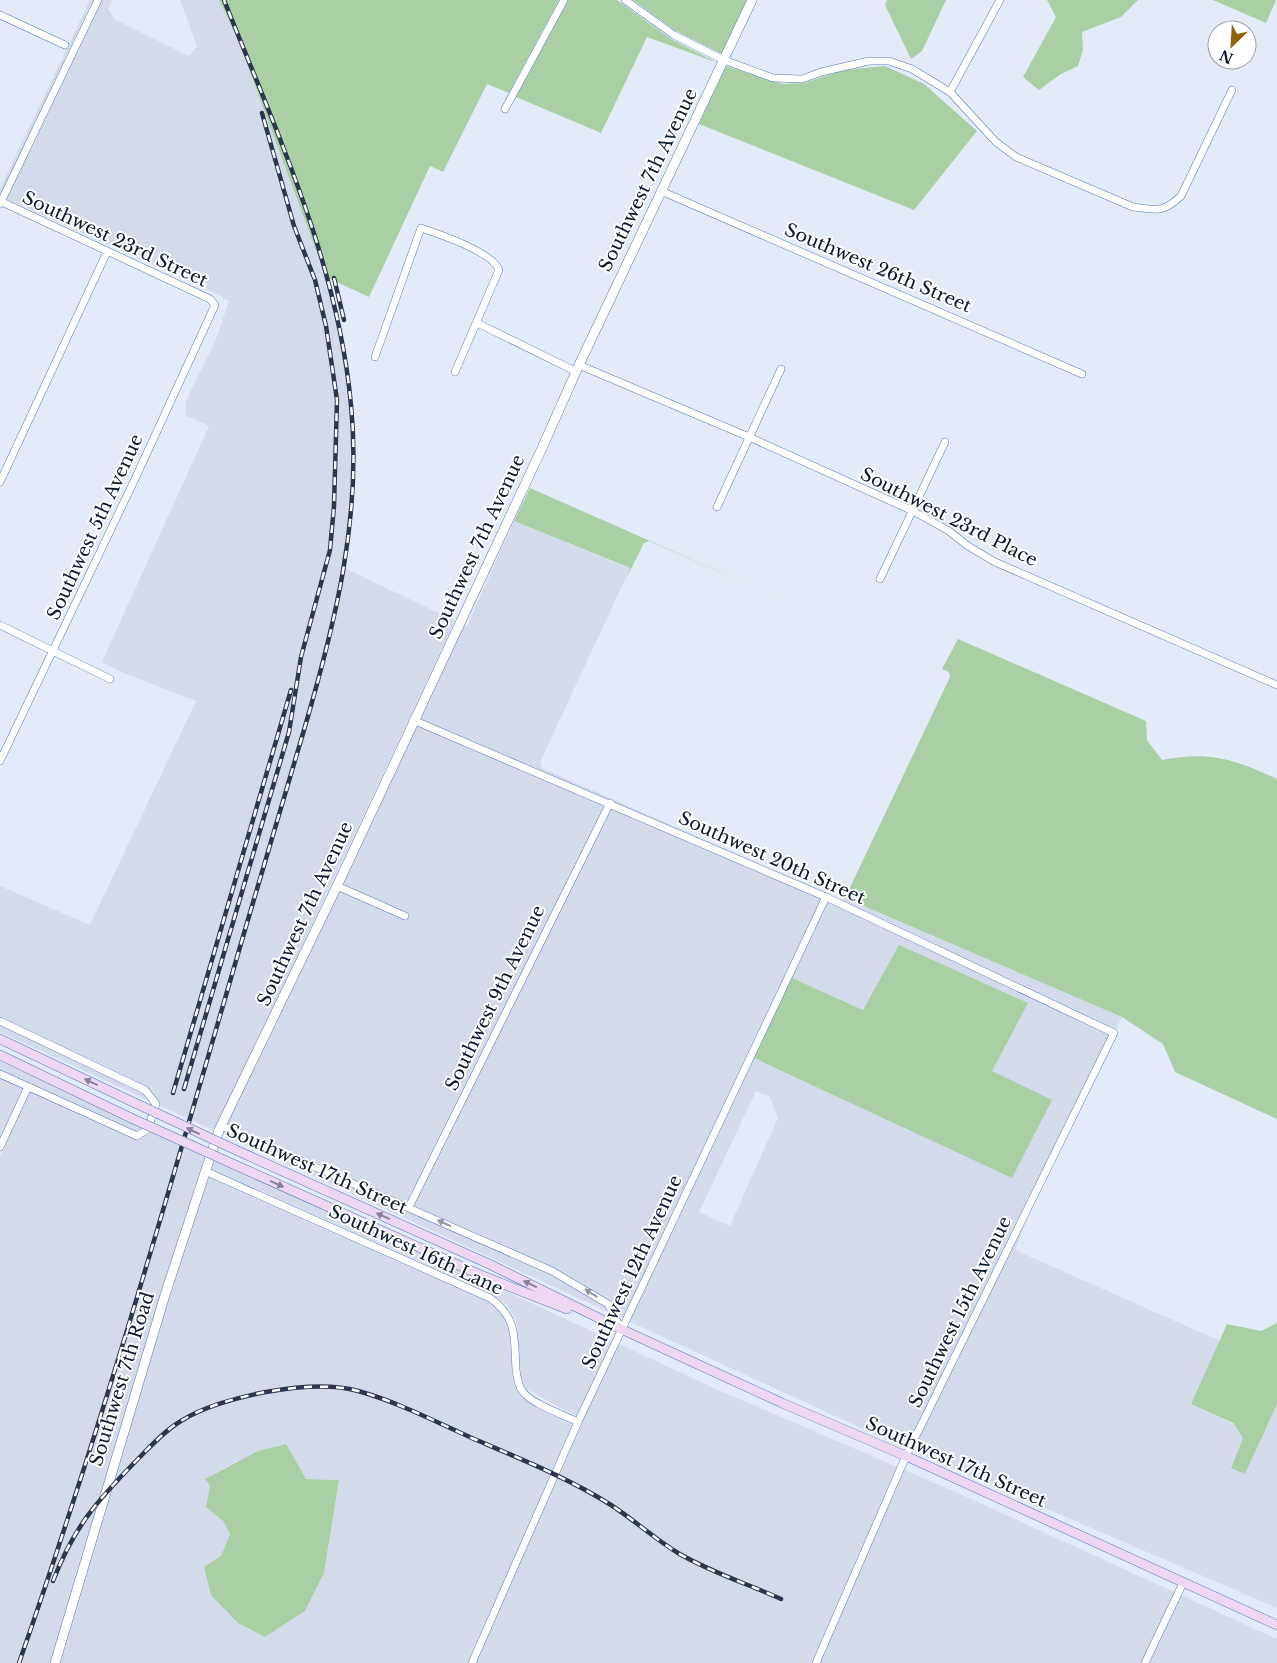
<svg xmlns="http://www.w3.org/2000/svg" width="1277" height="1663" viewBox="0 0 1277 1663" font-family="'Libre Baskerville',serif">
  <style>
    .built { fill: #d3dbea; fill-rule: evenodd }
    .green { fill: #aacfa4 }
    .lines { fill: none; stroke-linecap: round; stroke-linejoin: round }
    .minor-casing { stroke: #5679b7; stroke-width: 8 }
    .tertiary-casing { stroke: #5679b7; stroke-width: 10 }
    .secondary-casing { stroke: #5679b7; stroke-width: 10 }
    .minor { stroke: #fff; stroke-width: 7 }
    .tertiary { stroke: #fff; stroke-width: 9 }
    .secondary { stroke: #edd7f1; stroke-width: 9 }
    .rail-casing { stroke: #2a374d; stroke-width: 4.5 }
    .rail { stroke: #fff; stroke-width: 2.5; stroke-dasharray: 8; stroke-linecap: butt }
    .secondary-bridge-casing { stroke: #5679b7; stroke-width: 10; stroke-linecap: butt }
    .secondary-bridge { stroke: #edd7f1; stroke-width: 9 }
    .oneway { fill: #87829b }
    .oneway2 { fill: #9198a2 }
    .labels { text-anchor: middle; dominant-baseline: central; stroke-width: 4; stroke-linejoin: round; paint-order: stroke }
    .street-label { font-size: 18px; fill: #0b1931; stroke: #fff }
  </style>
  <rect width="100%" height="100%" fill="#e3ebf9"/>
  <!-- built -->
  <g class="built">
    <polygon points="90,0 93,0 23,147 31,150 102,0 112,0 108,9 114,19 189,56 197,46 180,0 219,0 237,37 324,269 344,348 352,418 351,494 343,567 455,621 215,1131 0,1032 0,886 90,925 196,701 126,674 102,662 209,426 185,415 186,401 216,339 229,301 207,289 0,196 0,189"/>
    <path d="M514,521L630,569L540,762L542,768L841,900L845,898L1122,1017L1038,1189L1015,1250L1220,1341L1191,1404L1233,1424L1243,1438L1231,1467L1245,1474L1277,1404V1608L878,1436L222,1134L463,625L467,626ZM792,978L863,1010L1027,1004L992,1071ZM756,1091L770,1097L778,1118L730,1226L699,1212Z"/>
    <polygon points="0,1061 206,1157 161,1294 51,1663 0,1663 0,1157 33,1085 26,1081 0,1137"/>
    <path d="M213,1160L490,1284L716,1389L960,1494L1277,1639V1663H59L169,1296L207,1177L488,1302L500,1311L509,1324L513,1380L520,1397L533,1405L579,1428L583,1420L526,1389L521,1377L516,1320L506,1304L492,1294L210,1168ZM237,1461L306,1479L339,1480L324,1573L305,1611L265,1637L221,1556L230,1534L223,1521L206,1507L210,1486L205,1479Z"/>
  </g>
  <!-- green -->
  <g class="green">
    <polygon points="219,0 559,0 509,93 487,84 443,172 430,166 369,297 326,277 237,37"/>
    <polygon points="568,0 617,0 671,39 718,63 647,37 601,133 516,97"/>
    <polygon points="633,0 748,0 722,54 676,31"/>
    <polygon points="887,0 946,0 922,51 911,59 885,5"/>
    <polygon points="1047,0 1138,0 1121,17 1082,32 1083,50 1078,66 1061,74 1039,90 1023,77 1056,17"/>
    <polygon points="1213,0 1276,0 1266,23"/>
    <polygon points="726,66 783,84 804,83 843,70 885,66 924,84 977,131 914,210 699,124"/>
    <polygon points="530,488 784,600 649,541 644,543 627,577 630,568 514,521"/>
    <path d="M958,639L1146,721L1147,740L1162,760C1209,751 1234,759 1277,779V1119L1175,1072L1163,1044L1122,1017L845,898L950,677L949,672L942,669Z"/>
    <polygon points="899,945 1028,1003 992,1071 1052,1100 1012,1178 752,1057 792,978 863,1010"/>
    <polygon points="1277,1323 1277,1404 1245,1474 1231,1468 1243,1438 1233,1423 1191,1404 1227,1324 1261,1331"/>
    <polygon points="286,1444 306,1479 339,1480 324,1573 305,1611 265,1637 238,1623 211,1595 204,1567 221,1556 230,1534 223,1521 206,1507 210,1486 205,1479 258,1451"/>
  </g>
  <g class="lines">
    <!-- minor casing -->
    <g class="minor-casing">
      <g id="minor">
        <path d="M625,0L674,35L724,60L773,78L802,79L821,72L869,61H889L912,69L950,92L996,142L1016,157L1133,207C1157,210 1163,213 1181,196L1232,90"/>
        <polyline points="0,15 65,45"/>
        <polyline points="950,92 1000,0"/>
        <polyline points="505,109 564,0"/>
        <polyline points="661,191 1082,374"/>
        <polyline points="0,204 98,0"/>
        <polyline points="477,323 575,371"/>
        <path d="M375,357L421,228C439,234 493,252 499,270L455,372"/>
        <polyline points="579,365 749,437 913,511 949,531 968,546 995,562 1277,685"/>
        <polyline points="0,482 107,252"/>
        <polyline points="717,507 781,369"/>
        <polyline points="880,579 945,442"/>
        <polyline points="0,625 110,679"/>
        <polyline points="413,720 826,897 1114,1033 906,1456 816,1663"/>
        <polyline points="0,761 135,479 215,305 210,299 2,202"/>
        <polyline points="337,886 405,916"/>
        <polyline points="0,1021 145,1090 156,1104 148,1129 137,1136 0,1074"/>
        <polyline points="222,1126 552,1271 608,1304 621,1329"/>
        <polyline points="0,1147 28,1087"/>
        <path d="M205,1171L490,1298C518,1318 514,1338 516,1370C517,1377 518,1386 523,1392C532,1404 564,1415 578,1422"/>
        <polyline points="409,1207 610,803"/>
        <polyline points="472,1663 578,1422 826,897"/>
        <polyline points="1145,1663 1183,1583"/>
      </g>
    </g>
    <!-- tertiary casing -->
    <g class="tertiary-casing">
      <polyline id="tertiary" points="55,1663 165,1295 219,1130 337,886 543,446 579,365 752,0"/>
    </g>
    <!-- secondary casing -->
    <g class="secondary-casing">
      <g id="secondary">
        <polyline points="0,1039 135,1103"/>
        <polyline points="0,1055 131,1118"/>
        <polyline points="238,1151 489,1264 621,1329 782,1403 906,1456 1277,1625"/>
        <polyline points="233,1164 483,1276 567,1309"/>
      </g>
    </g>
    <!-- minor -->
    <use href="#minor" class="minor"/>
    <!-- tertiary -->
    <use href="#tertiary" class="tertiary"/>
    <!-- secondary -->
    <use href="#secondary" class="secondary"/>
    <!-- rail casing -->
    <g class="rail-casing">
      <g id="rail">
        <polyline points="334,278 344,320"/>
        <polyline points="184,1089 289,732 301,657 330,550 334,506 337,400 326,326 315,280 294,226 262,113"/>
        <polyline points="173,1093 291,690"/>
        <path d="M53,1581C74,1527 96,1502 136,1461C150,1447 164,1431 181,1421C220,1396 313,1378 358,1391C398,1402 436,1422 474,1439C521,1459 568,1478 611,1505C634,1520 655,1539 678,1553C710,1572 748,1584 781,1599"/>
        <path d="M19,1663C104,1420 175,1170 247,923C266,858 285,795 304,730C335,624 362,517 351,405C338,263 276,131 224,0"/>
      </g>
    </g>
    <!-- rail -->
    <use href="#rail" class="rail"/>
    <!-- secondary-bridge casing -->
    <g class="secondary-bridge-casing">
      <g id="secondary-bridge">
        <polyline points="135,1103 238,1151"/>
        <polyline points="131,1118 233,1164"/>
      </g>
    </g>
    <!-- secondary-bridge -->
    <use href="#secondary-bridge" class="secondary-bridge"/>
  </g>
  <!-- one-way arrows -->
  <defs><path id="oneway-solid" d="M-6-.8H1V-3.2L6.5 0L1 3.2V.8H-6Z" transform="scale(1.25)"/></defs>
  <g class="oneway">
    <use href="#oneway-solid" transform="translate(91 1082) rotate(-155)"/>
    <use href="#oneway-solid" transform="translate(193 1131) rotate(-155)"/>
    <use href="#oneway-solid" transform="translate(277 1184) rotate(24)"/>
    <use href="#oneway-solid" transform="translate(383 1216) rotate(-156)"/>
    <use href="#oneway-solid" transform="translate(530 1284) rotate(-154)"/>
  </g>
  <g class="oneway2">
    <use href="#oneway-solid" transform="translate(444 1223) rotate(-156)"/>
    <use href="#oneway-solid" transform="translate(591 1293) rotate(-147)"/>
  </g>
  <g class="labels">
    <!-- street labels -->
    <g class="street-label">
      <text transform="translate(648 180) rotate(-64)">Southwest 7th Avenue</text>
      <text transform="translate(115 239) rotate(25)">Southwest 23rd Street</text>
      <text transform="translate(878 268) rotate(23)">Southwest 26th Street</text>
      <text transform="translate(949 517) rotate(27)">Southwest 23rd Place</text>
      <text transform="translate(95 527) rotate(-65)">Southwest 5th Avenue</text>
      <text transform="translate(477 547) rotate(-65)">Southwest 7th Avenue</text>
      <text transform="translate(772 858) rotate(24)">Southwest 20th Street</text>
      <text transform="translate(305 914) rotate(-65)">Southwest 7th Avenue</text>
      <text transform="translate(495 998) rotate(-64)">Southwest 9th Avenue</text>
      <text transform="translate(317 1169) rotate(24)">Southwest 17th Street</text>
      <text transform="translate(416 1250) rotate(25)">Southwest 16th Lane</text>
      <text transform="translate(632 1272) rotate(-65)">Southwest 12th Avenue</text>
      <text transform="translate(960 1312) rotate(-64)">Southwest 15th Avenue</text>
      <text transform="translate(122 1379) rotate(-73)">Southwest 7th Road</text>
      <text transform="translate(956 1462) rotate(24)">Southwest 17th Street</text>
    </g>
  </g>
  <!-- north arrow -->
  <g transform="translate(1232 45) rotate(205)"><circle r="24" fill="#ffffff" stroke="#9da3ad"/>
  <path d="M0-4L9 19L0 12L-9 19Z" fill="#8c6406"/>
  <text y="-8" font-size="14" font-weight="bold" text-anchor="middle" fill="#0b1931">N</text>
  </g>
</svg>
